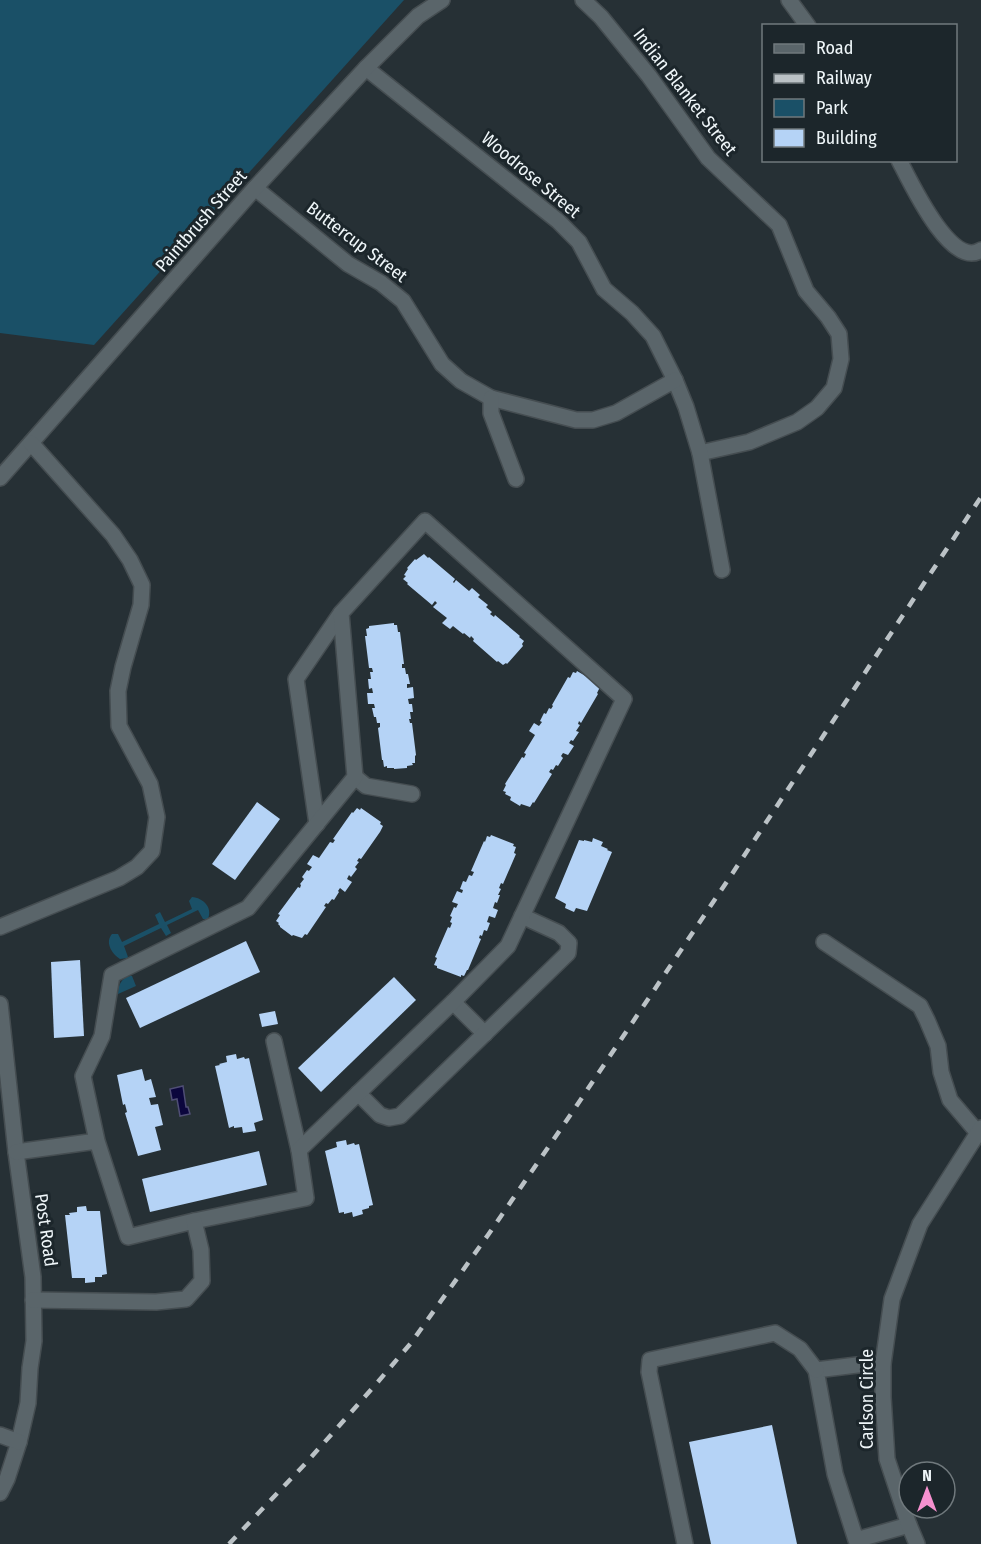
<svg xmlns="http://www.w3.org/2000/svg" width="981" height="1544" viewBox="0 0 981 1544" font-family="'Fira Sans Condensed',sans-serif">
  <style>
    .green { fill: #1a5067 }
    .water { fill: #0b063d; stroke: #4f4e75; stroke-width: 1.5 }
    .building { fill: #b5d3f6 }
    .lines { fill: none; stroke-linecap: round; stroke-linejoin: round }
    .minor-casing { stroke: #454d51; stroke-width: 18 }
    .minor { stroke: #5a656a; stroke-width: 15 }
    .rail { stroke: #bbc2c6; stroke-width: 4.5; stroke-dasharray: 10 10; stroke-linecap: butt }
    .labels { text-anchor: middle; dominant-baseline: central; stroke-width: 6; stroke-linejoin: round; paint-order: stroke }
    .street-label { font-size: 18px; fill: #eff6f9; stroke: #1c262b }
  </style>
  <rect width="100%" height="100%" fill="#263035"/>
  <!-- green -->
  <g class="green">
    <polygon points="0,0 404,0 94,345 0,333"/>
    <path d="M192,897C203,898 213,907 208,919H203L198,910L167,925L171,933L166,936L161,928L124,946L128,957L127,958L120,959C111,953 105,942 112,934H118L122,942L159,924L155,915L160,912L165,922L192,909L189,901Z"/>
    <path d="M130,976H132L136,986L118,994C118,986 121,978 130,976Z"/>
  </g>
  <!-- water -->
  <polygon class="water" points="183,1086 186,1107 188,1107 190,1114 180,1116 177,1099 172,1100 170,1089"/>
  <!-- building -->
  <g class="building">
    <polygon points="424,554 428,558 429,557 455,579 453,582 454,583 456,580 469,591 472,588 480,595 478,597 488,605 486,607 492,612 490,614 494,617 495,615 520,636 519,637 524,641 522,644 523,646 507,664 506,663 503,665 498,661 497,662 473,641 474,639 471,636 470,638 464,633 463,634 453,626 450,629 442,623 447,618 433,607 437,603 435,601 432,605 407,584 408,583 403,579 406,576 404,575 408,569 407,568 415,559 416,560"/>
    <polygon points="394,623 394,625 397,625 398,632 400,632 404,664 402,664 402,668 405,668 406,674 408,674 410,684 407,684 407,688 413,687 414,698 408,699 409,704 412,704 413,712 410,712 411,719 409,719 410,723 412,723 416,755 415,756 415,763 412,763 413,765 407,766 407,768 394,769 394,768 387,768 387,766 384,767 383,760 382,760 378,728 380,727 380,723 377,723 376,717 374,717 372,708 375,708 374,704 368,704 367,693 373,693 372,688 369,689 368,679 371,679 370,672 373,672 372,668 369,668 365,636 367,636 366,629 369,628 369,626"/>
    <polygon points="577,671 599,684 597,686 600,687 597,693 598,694 581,723 579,721 578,724 580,725 576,731 579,732 573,741 571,740 569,743 574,746 568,755 563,753 561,756 563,758 558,766 556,765 553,770 551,769 549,772 552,774 534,803 533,802 530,807 521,804 520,806 510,800 511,797 505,794 506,792 503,791 506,785 505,784 522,757 524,758 526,754 524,753 535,735 529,731 534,723 539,726 542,722 540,721 544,713 546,714 549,708 551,709 553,706 552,705 568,677 570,678 573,672 576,673"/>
    <polygon points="257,802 280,819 235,880 212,864"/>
    <polygon points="357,808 360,810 361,808 381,822 380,824 383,826 380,832 361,859 359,858 357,861 359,862 355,867 357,869 351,877 349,875 347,879 352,882 345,892 340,888 338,891 339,892 334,900 332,899 328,904 326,903 324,906 326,907 307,935 305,934 302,938 293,935 292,936 280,927 280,926 278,924 279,923 276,921 280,915 278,914 298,887 300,888 301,885 300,884 304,879 302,877 307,870 309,871 312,867 307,864 313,855 319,858 330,842 333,843 335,840 333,839 352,812 353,813"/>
    <polygon points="491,835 514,844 513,846 516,847 514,853 516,854 503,884 501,883 499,888 501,889 498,895 500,895 497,903 495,902 493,908 498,910 495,918 489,916 487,922 490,923 487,931 484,930 482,936 480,935 479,938 481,939 468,970 467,970 464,976 461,975 461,977 437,968 437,966 434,965 437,958 435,957 448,927 450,928 452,923 450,922 452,917 450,916 454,907 456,908 458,904 452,902 457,891 462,893 463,890 460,889 463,881 466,882 469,875 472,876 474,872 471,871 484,841 485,842 487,836 490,837"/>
    <polygon points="593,838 603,842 601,846 608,849 607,850 612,852 587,911 576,908 574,912 565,908 566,904 555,898 579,840 584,841 584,840 592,842"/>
    <polygon points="246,941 260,972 140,1028 126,998"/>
    <polygon points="80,960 84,1036 54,1038 51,962"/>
    <polygon points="394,977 416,1000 321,1092 298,1068"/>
    <polygon points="275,1011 278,1024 262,1027 259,1014"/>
    <polygon points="236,1054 237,1059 244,1057 245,1059 249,1058 263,1120 254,1123 256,1131 243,1133 242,1127 234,1128 234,1126 229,1128 215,1066 220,1065 219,1064 227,1062 226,1056"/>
    <polygon points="142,1069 145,1081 151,1079 156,1097 149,1098 151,1105 158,1104 163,1125 155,1127 161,1150 138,1156 125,1113 127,1112 125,1104 123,1105 117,1075"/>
    <polygon points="346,1140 347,1145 354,1143 355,1145 359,1144 373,1205 369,1206 369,1208 362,1210 363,1214 353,1217 352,1212 344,1214 344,1212 339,1213 325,1151 337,1147 336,1142"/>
    <polygon points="259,1151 267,1185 150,1212 142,1179"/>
    <polygon points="86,1206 87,1211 100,1211 107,1274 102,1275 102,1277 95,1277 95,1282 85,1283 85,1278 72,1278 65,1215 70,1215 69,1213 77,1212 77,1207"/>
    <polygon points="772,1425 797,1544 711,1544 689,1442"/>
  </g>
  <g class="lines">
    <!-- minor casing -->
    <g class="minor-casing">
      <g id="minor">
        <polyline points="583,0 601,17 649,76 708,158 779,225 806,291 828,317 839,334 841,359 834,388 817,408 797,422 749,442 700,453"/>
        <polyline points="789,0 808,26"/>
        <polyline points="366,68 558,221 579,242 604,289 632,313 653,336 675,380 686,407 700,453 722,570"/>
        <path d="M899,160C910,181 951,270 981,250"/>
        <polyline points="255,188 348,264 381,283 403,301 442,364 461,381 491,398 576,420 593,420 616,413 675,380"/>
        <polyline points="491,398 491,413 516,479"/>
        <polyline points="0,478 255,188 366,68 418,16 442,0"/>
        <polyline points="355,777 366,786 412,794"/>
        <polyline points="317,824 296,679 341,613"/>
        <polyline points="0,927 119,878 137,867 152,851 157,817 150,784 119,726 118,691 123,667 141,605 142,585 130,560 113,535 31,443"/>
        <polyline points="824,942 920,1006 927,1020 938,1046 941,1072 950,1100 978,1133"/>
        <polyline points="453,1002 485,1034"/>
        <polyline points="0,1004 16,1152 33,1277 34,1341 30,1368 28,1403 19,1442 7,1479 0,1493"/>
        <polyline points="274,1041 299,1150"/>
        <polyline points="358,1093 380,1115 389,1118 400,1116 568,953 569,943 559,933 522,916"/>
        <polyline points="16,1152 97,1141 128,1237 194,1221 306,1198 299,1150 453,1002 508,946 624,699 425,521 341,613 355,777 248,908 112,975 102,1036 83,1076 97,1141"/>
        <polyline points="33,1300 156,1302 186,1299 202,1281 201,1250 194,1221"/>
        <polyline points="883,1364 857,1365 816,1370 835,1474 856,1540 909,1525"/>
        <polyline points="0,1435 19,1442"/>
        <polyline points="685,1544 649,1372 650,1360 775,1333 800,1349 816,1370"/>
        <polyline points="917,1544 909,1525 887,1459 883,1397 883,1364 892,1299 920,1224 981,1128"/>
      </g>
    </g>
    <!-- minor -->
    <use href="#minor" class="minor"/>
    <!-- rail -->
    <polyline class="rail" points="229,1544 306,1463 377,1383 411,1343 488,1235 571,1114 734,871 981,497"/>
  </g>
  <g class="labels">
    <!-- street labels -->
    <g class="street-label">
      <text transform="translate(685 92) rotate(52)">Indian Blanket Street</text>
      <text transform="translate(531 175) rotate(40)">Woodrose Street</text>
      <text transform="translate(201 221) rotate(-49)">Paintbrush Street</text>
      <text transform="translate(357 242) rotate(37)">Buttercup Street</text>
      <text transform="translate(46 1230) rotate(82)">Post Road</text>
      <text transform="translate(867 1399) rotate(-90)">Carlson Circle</text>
    </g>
  </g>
  <!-- legend -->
  <rect x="762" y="24" width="195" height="138" fill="#1c262b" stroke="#70797d" stroke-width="1.5"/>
  <rect x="774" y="44" width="30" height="9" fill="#5a656a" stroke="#70797d" stroke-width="1.5"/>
  <text x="816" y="54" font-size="18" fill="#eff6f9">Road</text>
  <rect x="774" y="74" width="30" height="9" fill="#bbc2c6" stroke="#70797d" stroke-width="1.5"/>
  <text x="816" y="84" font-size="18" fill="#eff6f9">Railway</text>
  <rect x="774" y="99" width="30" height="18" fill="#1a5067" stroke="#70797d" stroke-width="1.5"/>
  <text x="816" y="114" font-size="18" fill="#eff6f9">Park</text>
  <rect x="774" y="129" width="30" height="18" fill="#b5d3f6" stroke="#70797d" stroke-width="1.5"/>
  <text x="816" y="144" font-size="18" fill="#eff6f9">Building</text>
  <!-- north arrow -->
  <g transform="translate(927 1490)"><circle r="28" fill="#1c262b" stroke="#70797d" stroke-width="1.5"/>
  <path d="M0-4.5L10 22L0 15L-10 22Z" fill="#f690cf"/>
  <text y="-9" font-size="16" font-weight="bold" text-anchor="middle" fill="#eff6f9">N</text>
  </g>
</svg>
